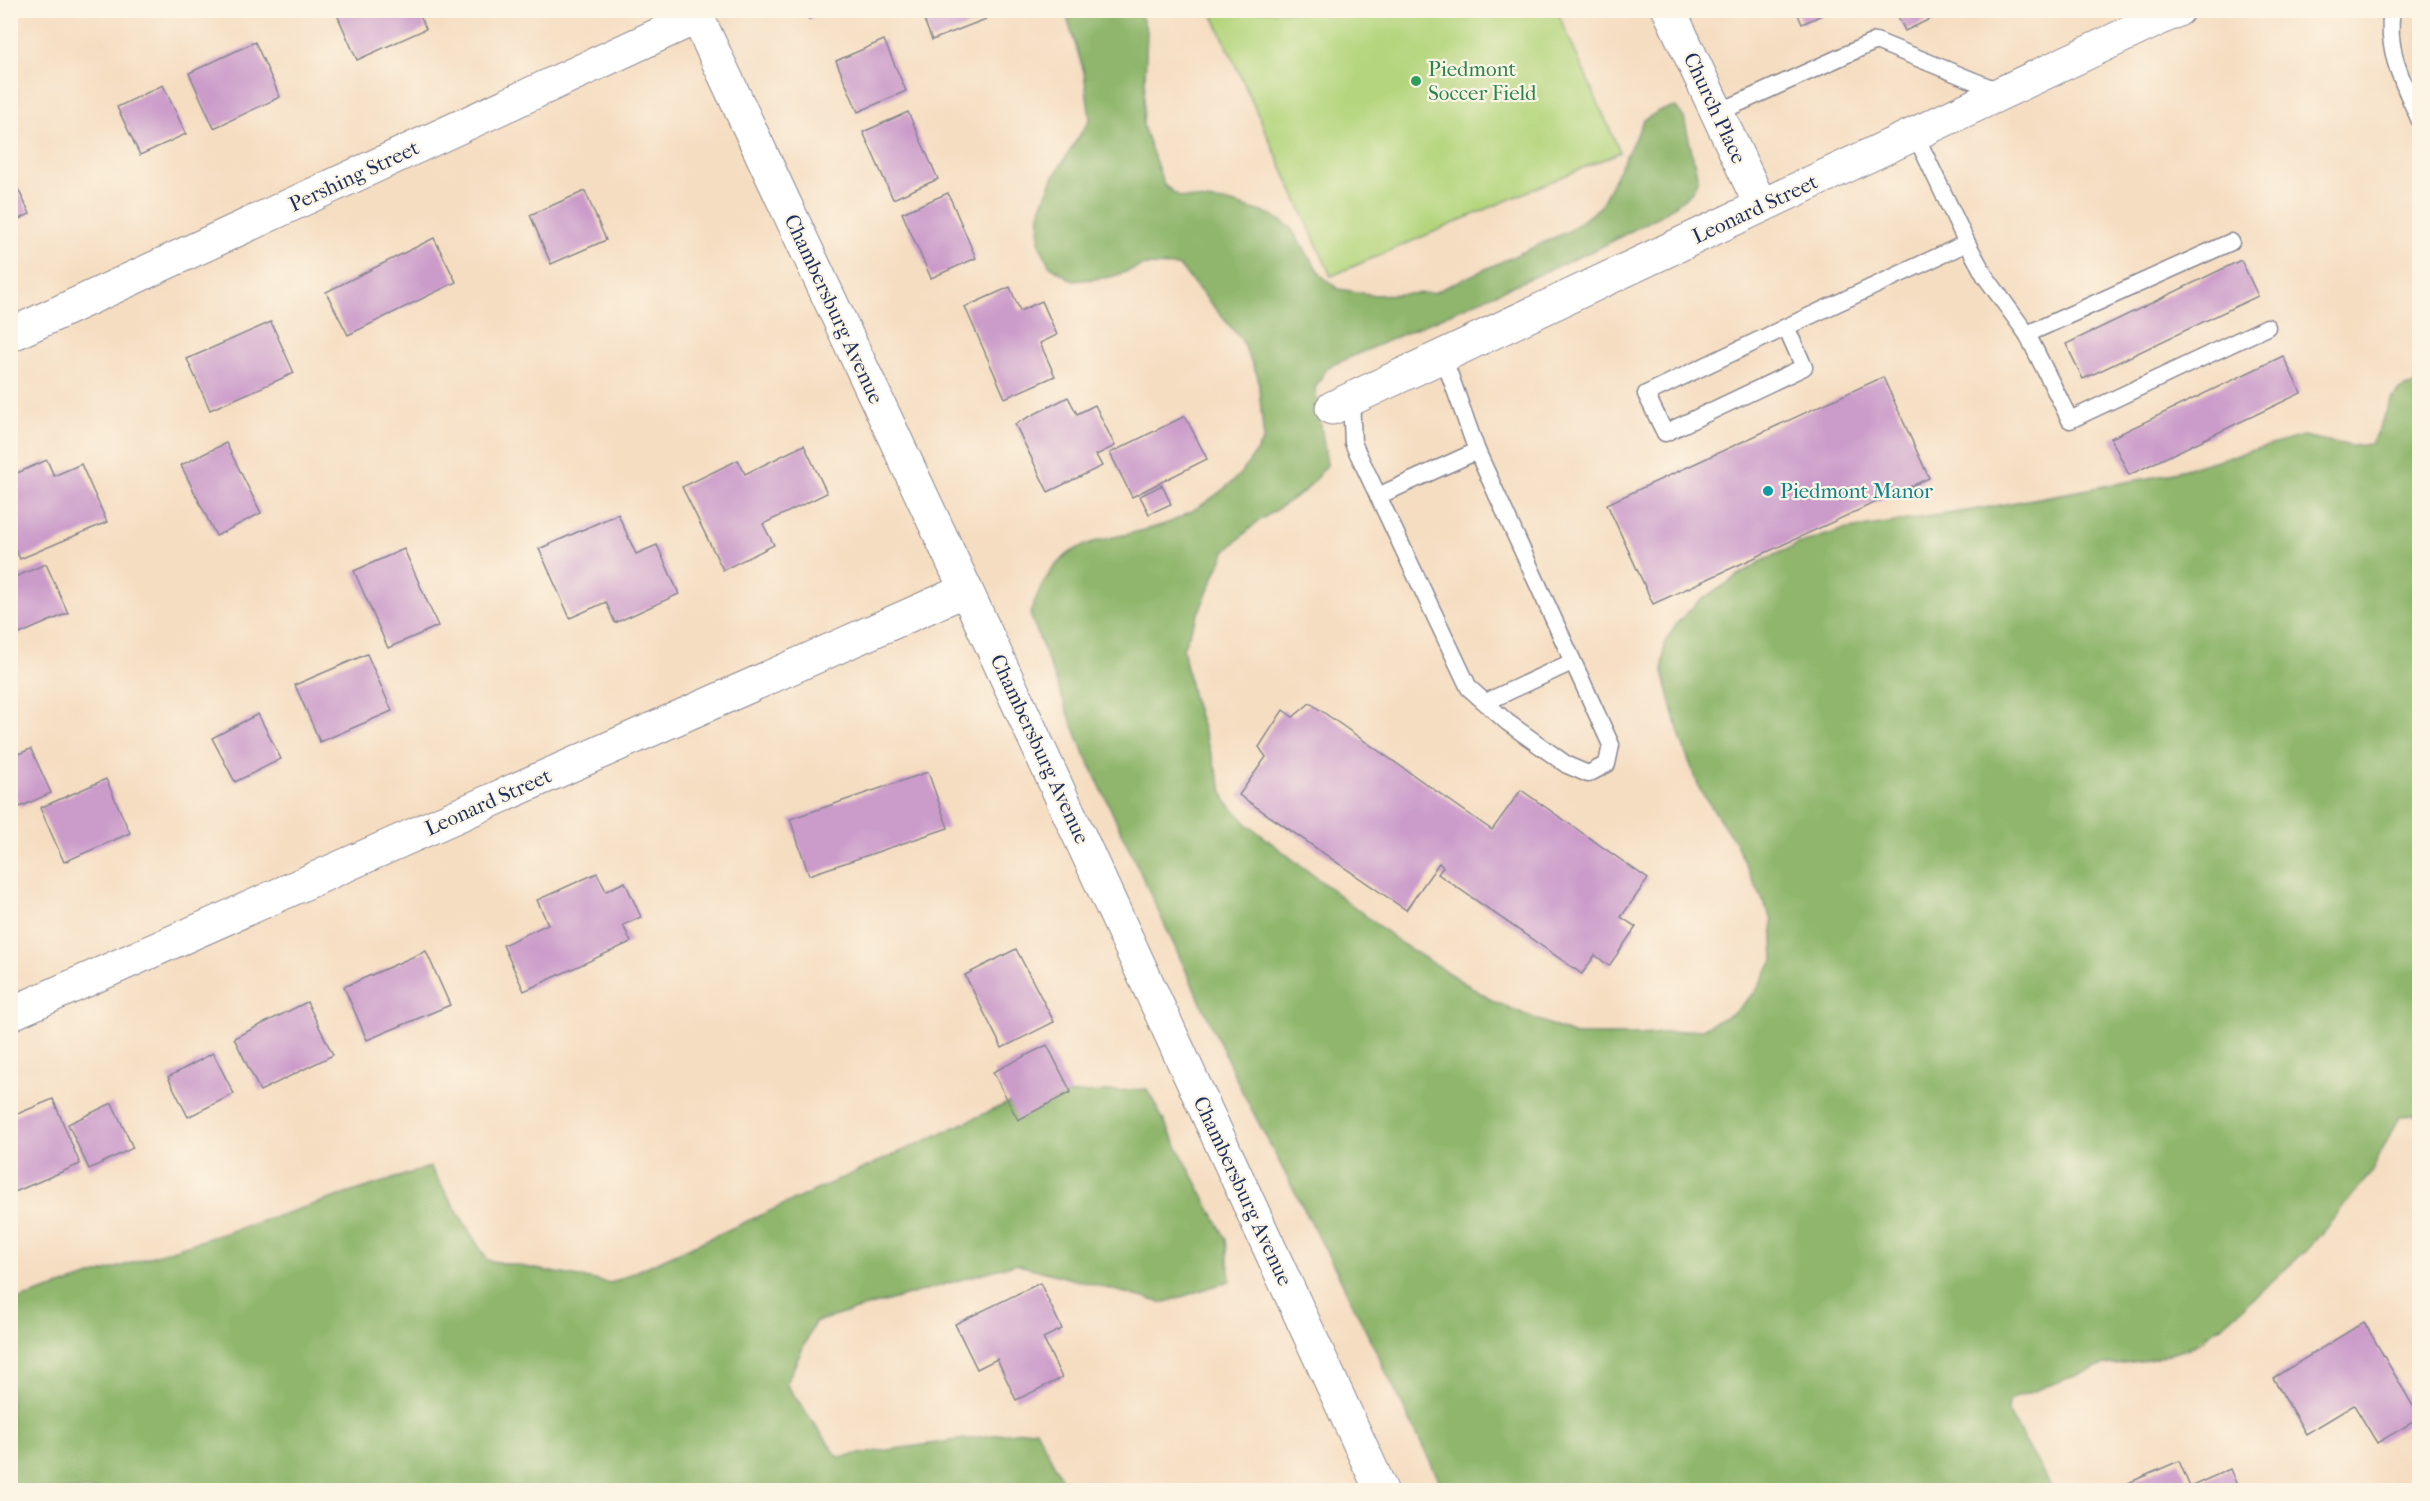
<svg xmlns="http://www.w3.org/2000/svg" width="2430" height="1501" viewBox="0 0 2430 1501" font-family="'IM FELL French Canon',serif">
  <style>
    .green { fill: #b4d57d; stroke: #68826e; stroke-width: 1.5 }
    .forest { fill: #8fb66c; stroke: #557265; stroke-width: 1.5 }
    .building { fill: #cb9bca }
    .lines { fill: none; stroke-linecap: round; stroke-linejoin: round }
    .lane-casing { stroke: #888690; stroke-width: 19 }
    .street-casing { stroke: #888690; stroke-width: 35 }
    .secondary-casing { stroke: #888690; stroke-width: 35 }
    .lane { stroke: #fff; stroke-width: 16 }
    .street { stroke: #fff; stroke-width: 33 }
    .secondary { stroke: #fff; stroke-width: 33 }
    .leisure-dot { fill: #2e9e5b; stroke: #fcf5e5; stroke-width: 2 }
    .culture-dot { fill: #0f9aa8; stroke: #fcf5e5; stroke-width: 2 }
    .labels { text-anchor: middle; dominant-baseline: central; stroke-width: 4.5; stroke-linejoin: round; paint-order: stroke }
    .leisure-label { font-size: 21px; fill: #27864d; stroke: #fcf5e5; text-anchor: start }
    .street-label { font-size: 21px; fill: #1b2f5e; stroke: #fcf5e5 }
    .culture-label { font-size: 21px; fill: #0d838f; stroke: #fcf5e5; text-anchor: start }
  </style>
  <rect width="100%" height="100%" fill="#fcf5e5"/>
  <filter id="ink" filterUnits="userSpaceOnUse"><feTurbulence type="fractalNoise" baseFrequency=".0167" numOctaves="2"/><feDisplacementMap in="SourceGraphic" scale="12" xChannelSelector="R" yChannelSelector="G"/><feConvolveMatrix kernelMatrix="1 2 1 2 8 2 1 2 1" color-interpolation-filters="sRGB"/></filter>
  <filter id="wash" filterUnits="userSpaceOnUse"><feTurbulence type="fractalNoise" baseFrequency=".008" numOctaves="4" result="noise"/><feDisplacementMap in="SourceGraphic" scale="24" xChannelSelector="R" yChannelSelector="G"/><feGaussianBlur stdDeviation="1.35" result="paint"/><feColorMatrix in="noise" values="0 0 0 0 0 0 0 0 0 0 0 0 0 0 0 0 0 1.4 0 .05"/><feComposite in="paint" operator="in"/></filter>
  <g filter="url(#wash)">
    <rect width="100%" height="100%" fill="#f5ddc1"/>
    <!-- green -->
    <polygon class="green" points="1211,11 1557,11 1620,152 1331,276"/>
    <!-- forest -->
    <g class="forest">
      <path d="M1065,11H1139L1147,31L1143,126L1164,185L1180,197L1232,203L1272,215L1290,227L1321,275L1338,289L1375,295L1433,293L1569,231L1600,207L1644,120L1659,111L1676,107L1684,118L1698,179L1691,193L1663,214L1601,247L1328,367L1315,388L1327,465L1306,490L1257,522L1225,552L1183,648L1192,694L1226,801L1247,824L1402,944L1493,1001L1575,1035H1641L1702,1029L1735,1012L1755,992L1774,959L1772,920L1735,842L1700,790L1681,740L1663,673L1664,644L1677,623L1698,602L1760,562L1798,544L1842,530L1973,510L2160,476L2303,436L2352,446L2371,444C2379,431 2391,395 2401,389C2405,386 2414,385 2419,383V1118L2416,1115L2399,1116L2371,1173L2310,1247L2222,1326L2187,1349L2149,1360L2105,1365L2009,1400L2008,1412L2053,1490H1444L1338,1274L1243,1093L1079,741L1030,614C1059,530 1096,547 1165,524C1186,517 1222,493 1237,477C1248,466 1255,452 1264,440L1258,377L1241,339L1179,266L1145,265L1111,277L1073,281L1049,265L1039,243L1040,209L1054,176L1090,119L1084,72Z"/>
      <polygon points="1147,1089 1226,1239 1230,1281 1163,1303 1015,1264 815,1322 786,1384 838,1457 1036,1429 1067,1490 11,1490 10,1302 430,1167 487,1260 611,1283 1021,1097"/>
    </g>
    <g id="blocks">
      <!-- building -->
      <g class="building">
        <polygon points="335,10 417,10 426,29 357,60"/>
        <polygon points="806,10 827,10 809,19"/>
        <polygon points="920,10 983,10 986,19 932,40"/>
        <polygon points="1796,10 1833,10 1802,24"/>
        <polygon points="1895,10 1949,10 1905,31"/>
        <polygon points="884,40 906,91 858,112 836,61"/>
        <polygon points="255,42 280,97 214,128 189,73"/>
        <polygon points="163,85 186,134 140,155 117,107"/>
        <polygon points="908,112 938,179 893,199 863,132"/>
        <polygon points="10,172 30,214 10,223"/>
        <polygon points="585,191 606,240 551,264 530,215"/>
        <polygon points="948,193 976,258 931,278 902,213"/>
        <polygon points="434,238 456,282 348,335 326,292"/>
        <polygon points="2241,260 2258,296 2083,379 2066,344"/>
        <polygon points="1010,287 1020,311 1042,301 1057,335 1040,343 1055,376 1005,398 965,307"/>
        <polygon points="271,322 294,373 210,410 187,359"/>
        <polygon points="2283,356 2301,393 2129,475 2111,438"/>
        <polygon points="1883,377 1929,478 1653,604 1607,504"/>
        <polygon points="1068,397 1077,414 1095,405 1115,446 1096,455 1102,466 1048,492 1015,424"/>
        <polygon points="1185,416 1207,459 1132,497 1110,453"/>
        <polygon points="226,443 261,513 216,536 181,465"/>
        <polygon points="804,445 827,493 763,524 774,545 723,570 682,487 738,460 745,474"/>
        <polygon points="47,460 54,476 81,464 107,522 20,559 10,537 10,476"/>
        <polygon points="1162,485 1171,504 1149,514 1140,496"/>
        <polygon points="618,514 636,554 657,545 679,594 615,623 606,602 570,618 539,549"/>
        <polygon points="404,549 438,626 388,648 354,571"/>
        <polygon points="46,564 68,613 10,638 10,579"/>
        <polygon points="367,654 392,711 320,742 295,685"/>
        <polygon points="1310,703 1492,830 1521,790 1648,879 1621,917 1636,927 1609,966 1595,955 1582,974 1438,874 1443,867 1439,863 1406,910 1239,795 1266,757 1259,747 1283,710 1293,717"/>
        <polygon points="258,714 281,759 235,782 212,738"/>
        <polygon points="31,749 51,793 20,807 10,785 10,757"/>
        <polygon points="928,772 948,828 809,875 790,819"/>
        <polygon points="106,779 130,833 64,862 40,808"/>
        <polygon points="597,873 606,891 625,882 641,917 623,925 631,942 524,991 503,945 548,924 537,900"/>
        <polygon points="1016,949 1054,1022 1002,1048 965,975"/>
        <polygon points="426,951 450,1005 367,1040 344,987"/>
        <polygon points="307,1002 333,1055 260,1091 234,1038"/>
        <polygon points="1047,1045 1071,1092 1018,1120 993,1072"/>
        <polygon points="213,1053 234,1094 188,1117 168,1077"/>
        <polygon points="53,1099 80,1164 10,1194 10,1117"/>
        <polygon points="112,1103 133,1148 89,1169 68,1124"/>
        <polygon points="1040,1283 1062,1329 1043,1338 1062,1378 1016,1400 997,1359 977,1369 955,1324"/>
        <polygon points="2364,1322 2420,1418 2377,1443 2354,1405 2306,1434 2273,1378"/>
        <polygon points="2179,1461 2190,1487 2230,1469 2239,1490 2112,1490"/>
      </g>
    </g>
  </g>
  <g filter="url(#ink)">
    <use href="#blocks" fill-opacity="0" stroke="#888690" stroke-width="1.5"/>
    <g class="lines">
      <!-- lane casing -->
      <g class="lane-casing">
        <g id="lane">
          <path d="M2392,10C2385,51 2404,84 2420,121"/>
          <polyline points="1717,113 1876,41 2001,92"/>
          <polyline points="1915,134 1967,243 1985,276 2027,334 2070,420 2267,327"/>
          <polyline points="1786,327 1804,367 1665,433 1646,394 1778,331 1786,327 1967,243"/>
          <polyline points="2027,334 2231,242"/>
          <polyline points="1351,399 1353,443 1469,688 1507,722 1567,765 1588,774 1607,764 1611,745 1477,451 1443,356"/>
          <polyline points="1378,496 1477,451"/>
          <polyline points="1486,702 1572,662"/>
        </g>
      </g>
      <!-- street casing -->
      <g class="street-casing">
        <g id="street">
          <polyline points="1669,10 1761,206"/>
          <polyline points="10,335 697,17"/>
          <polyline points="1332,408 2178,10"/>
          <polyline points="10,1014 966,590"/>
        </g>
      </g>
      <!-- secondary casing -->
      <g class="secondary-casing">
        <polyline id="secondary" points="694,10 966,590 1381,1490"/>
      </g>
      <!-- lane -->
      <use href="#lane" class="lane"/>
      <!-- street -->
      <use href="#street" class="street"/>
      <!-- secondary -->
      <use href="#secondary" class="secondary"/>
    </g>
  </g>
  <!-- markers -->
  <circle class="leisure-dot" cx="1416" cy="81" r="6"/>
  <circle class="culture-dot" cx="1768" cy="491" r="6"/>
  <g class="labels">
    <!-- leisure labels -->
    <g class="leisure-label">
      <text x="1428" y="69">Piedmont<tspan x="1428" dy="24">Soccer Field</tspan></text>
    </g>
    <!-- street labels -->
    <g class="street-label">
      <text transform="translate(1715 108) rotate(65)">Church Place</text>
      <text transform="translate(354 176) rotate(-25)">Pershing Street</text>
      <text transform="translate(1755 209) rotate(-25)">Leonard Street</text>
      <text transform="translate(834 309) rotate(65)">Chambersburg Avenue</text>
      <text transform="translate(1040 749) rotate(65)">Chambersburg Avenue</text>
      <text transform="translate(488 802) rotate(-24)">Leonard Street</text>
      <text transform="translate(1243 1191) rotate(65)">Chambersburg Avenue</text>
    </g>
    <!-- culture labels -->
    <g class="culture-label">
      <text x="1780" y="491">Piedmont Manor</text>
    </g>
  </g>
  <!-- margin -->
  <rect width="2430" height="1501" fill="none" stroke="#fcf5e5" stroke-width="36"/>
</svg>
